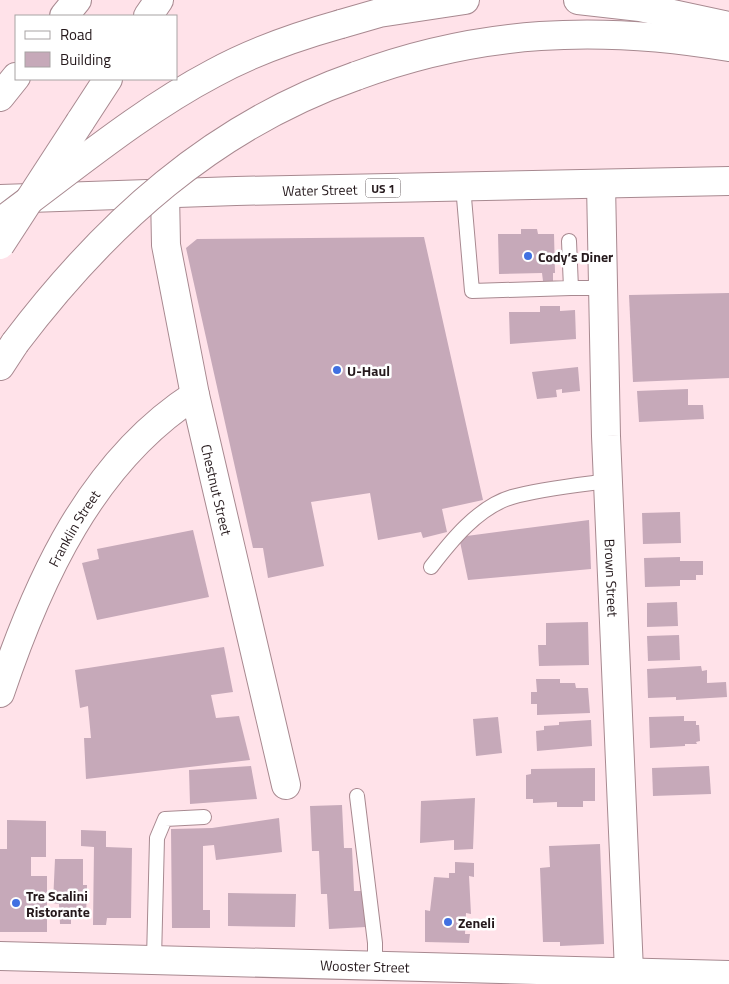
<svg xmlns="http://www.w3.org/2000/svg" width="729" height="984" viewBox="0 0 729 984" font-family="'Titillium Web',sans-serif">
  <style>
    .building { fill: #c6a9b9 }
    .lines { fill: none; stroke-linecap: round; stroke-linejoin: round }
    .lane-casing { stroke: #a88990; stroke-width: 16 }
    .street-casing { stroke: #a88990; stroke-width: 30 }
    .primary-casing { stroke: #a88990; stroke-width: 30 }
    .highway-casing { stroke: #a88990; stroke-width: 30 }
    .lane { stroke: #fff; stroke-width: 14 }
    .street { stroke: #fff; stroke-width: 28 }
    .primary { stroke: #fff; stroke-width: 28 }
    .highway { stroke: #fff; stroke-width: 28 }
    .highway-bridge-casing { stroke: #a88990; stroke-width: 30; stroke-linecap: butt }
    .highway-bridge { stroke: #fff; stroke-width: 28 }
    .poi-dot { fill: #4070e1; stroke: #fff; stroke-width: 2 }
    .labels { text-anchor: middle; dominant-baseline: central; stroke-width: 5; stroke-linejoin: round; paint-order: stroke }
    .shield { fill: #fff; stroke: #665e60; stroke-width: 1 }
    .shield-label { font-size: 12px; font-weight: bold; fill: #25191c }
    .street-label { font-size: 14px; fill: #25191c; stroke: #fff }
    .poi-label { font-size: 14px; font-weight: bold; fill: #25191c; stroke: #fff; text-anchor: start }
  </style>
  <rect width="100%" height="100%" fill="#ffe2e9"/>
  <!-- building -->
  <g class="building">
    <polygon points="521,229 537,229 538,234 554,234 555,273 553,273 553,281 543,281 542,273 499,274 498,234 521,234"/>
    <polygon points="424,237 483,500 442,509 447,532 423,538 421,532 378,540 370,493 311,502 324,566 268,578 263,548 253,548 186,248 197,239"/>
    <polygon points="729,293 729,378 633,382 629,295"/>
    <polygon points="540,306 560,306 560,311 575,310 576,339 510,344 509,312 540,312"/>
    <polygon points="578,367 580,391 562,393 562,389 556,390 557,397 537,399 532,372"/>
    <polygon points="688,389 688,405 703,405 704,419 639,422 637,391"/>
    <polygon points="680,512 681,543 643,544 642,513"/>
    <polygon points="589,520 591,569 468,580 459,537"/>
    <polygon points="193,530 209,597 97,620 82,563 99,559 97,549"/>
    <polygon points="680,557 680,561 703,561 703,575 696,575 696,580 680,580 680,586 645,587 644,558"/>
    <polygon points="677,602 678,626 647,627 647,603"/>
    <polygon points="588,622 589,665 539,666 538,645 546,645 546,623"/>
    <polygon points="679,635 680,660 648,661 647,636"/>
    <polygon points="224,647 233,692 211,695 216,718 239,716 250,760 86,779 84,738 91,738 88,706 80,708 75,670"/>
    <polygon points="701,666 702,671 707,670 707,683 726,682 727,697 676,700 676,697 648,698 647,669"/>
    <polygon points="536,679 560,679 560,683 575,683 576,688 588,688 590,713 537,715 537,704 531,704 531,692 537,692"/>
    <polygon points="684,716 684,721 696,721 696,725 699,725 700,741 696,742 697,744 685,744 685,746 650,748 649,717"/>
    <polygon points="498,717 502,753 476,756 473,719"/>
    <polygon points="591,720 592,746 537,751 536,731 544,730 544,726 559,725 559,722"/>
    <polygon points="251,766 257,799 190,804 189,770"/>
    <polygon points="709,766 711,794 653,796 652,768"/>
    <polygon points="595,768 595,801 583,801 583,807 557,807 557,802 533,803 533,799 526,799 526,775 531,774 531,769"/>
    <polygon points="475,798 473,849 454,850 454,840 420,843 421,801"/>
    <polygon points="342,805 344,848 352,848 354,891 365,891 366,927 329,929 327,894 321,894 319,851 312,851 310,806"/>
    <polygon points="279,818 282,852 216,860 214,845 203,846 203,910 210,910 210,928 172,928 171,829 212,828"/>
    <polygon points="7,820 46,821 46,857 31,857 31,876 47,876 47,932 0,932 0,849 7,849"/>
    <polygon points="81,830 106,831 106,847 132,848 131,918 107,918 106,925 93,925 94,847 81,846"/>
    <polygon points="600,844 604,944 560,946 560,942 543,942 540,868 550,867 549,846"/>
    <polygon points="55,859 83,859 83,885 87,885 86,919 71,919 71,924 60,924 59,904 53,903"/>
    <polygon points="455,862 474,863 474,877 469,876 471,914 466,913 465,934 470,934 469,943 425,942 425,910 430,911 434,877 449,878 449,873 455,873"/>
    <polygon points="228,893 296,894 295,927 228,926"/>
  </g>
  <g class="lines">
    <!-- lane casing -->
    <g class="lane-casing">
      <g id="lane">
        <polyline points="463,186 472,291 571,288 569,241"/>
        <polyline points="571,288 602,288"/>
        <path d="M431,567C451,541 478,507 512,497C539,489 578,485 608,481"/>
        <polyline points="357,796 375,943 375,966"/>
        <polyline points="154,959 157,838 165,819 204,817"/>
      </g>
    </g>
    <!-- street casing -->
    <g class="street-casing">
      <g id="street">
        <path id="s1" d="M601,184L606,436L629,971"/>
        <path id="s2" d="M165,193L166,245L195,395L286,785"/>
        <path id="s3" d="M0,693C38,580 91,462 195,395"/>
        <path id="s4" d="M0,956L729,975"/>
      </g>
    </g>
    <!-- primary casing -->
    <g class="primary-casing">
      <g id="primary">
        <path id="s5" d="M0,199L236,191L729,181"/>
      </g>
    </g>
    <!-- highway casing -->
    <g class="highway-casing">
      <g id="highway">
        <polyline points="578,0 640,7 729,26"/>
        <polyline points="64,16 77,0"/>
        <polyline points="148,16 159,0"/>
        <polyline points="341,24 379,13 465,0"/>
        <path d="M356,76C480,30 599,25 729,47"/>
        <polyline points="0,97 16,77"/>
        <polyline points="80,122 108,79"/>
        <polyline points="0,366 15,343"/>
      </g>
    </g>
    <!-- lane -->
    <use href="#lane" class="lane"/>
    <!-- street -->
    <use href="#street" class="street"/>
    <!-- primary -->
    <use href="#primary" class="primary"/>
    <!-- highway -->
    <use href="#highway" class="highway"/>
    <!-- highway-bridge casing -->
    <g class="highway-bridge-casing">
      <g id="highway-bridge">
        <path d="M0,222C70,171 138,113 214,73C254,51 298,36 341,24"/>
        <polyline points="0,245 80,122"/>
        <path d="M15,343C105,224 213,126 356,76"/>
      </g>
    </g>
    <!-- highway-bridge -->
    <use href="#highway-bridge" class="highway-bridge"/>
  </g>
  <!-- markers -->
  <g class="poi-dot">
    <circle cx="528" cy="256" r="5"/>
    <circle cx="337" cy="370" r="5"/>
    <circle cx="16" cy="903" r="5"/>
    <circle cx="448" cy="922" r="5"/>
  </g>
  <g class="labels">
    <!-- shield labels -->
    <rect class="shield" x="365.5" y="178.5" width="35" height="19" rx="4"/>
    <g class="shield-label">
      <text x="383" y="188">US 1</text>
    </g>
    <!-- street labels -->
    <g class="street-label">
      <text stroke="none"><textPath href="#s5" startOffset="320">Water Street</textPath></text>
      <text stroke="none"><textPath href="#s2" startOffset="302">Chestnut Street</textPath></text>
      <text stroke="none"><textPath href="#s3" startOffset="181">Franklin Street</textPath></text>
      <text stroke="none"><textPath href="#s1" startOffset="394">Brown Street</textPath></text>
      <text stroke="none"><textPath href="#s4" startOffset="365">Wooster Street</textPath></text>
    </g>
    <!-- poi labels -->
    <g class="poi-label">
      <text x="538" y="256">Cody’s Diner</text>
      <text x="347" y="370">U-Haul</text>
      <text x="26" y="895">Tre Scalini<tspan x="26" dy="16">Ristorante</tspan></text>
      <text x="458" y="922">Zeneli</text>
    </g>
  </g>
  <!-- legend -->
  <rect x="15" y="15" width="162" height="65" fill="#ffffff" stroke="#a8a3a4"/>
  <rect x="25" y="31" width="25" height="8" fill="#ffffff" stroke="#a8a3a4"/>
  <text x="60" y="40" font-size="15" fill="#25191c">Road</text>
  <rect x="25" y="52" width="25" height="15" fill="#c6a9b9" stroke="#a8a3a4"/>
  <text x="60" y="65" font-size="15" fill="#25191c">Building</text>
</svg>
